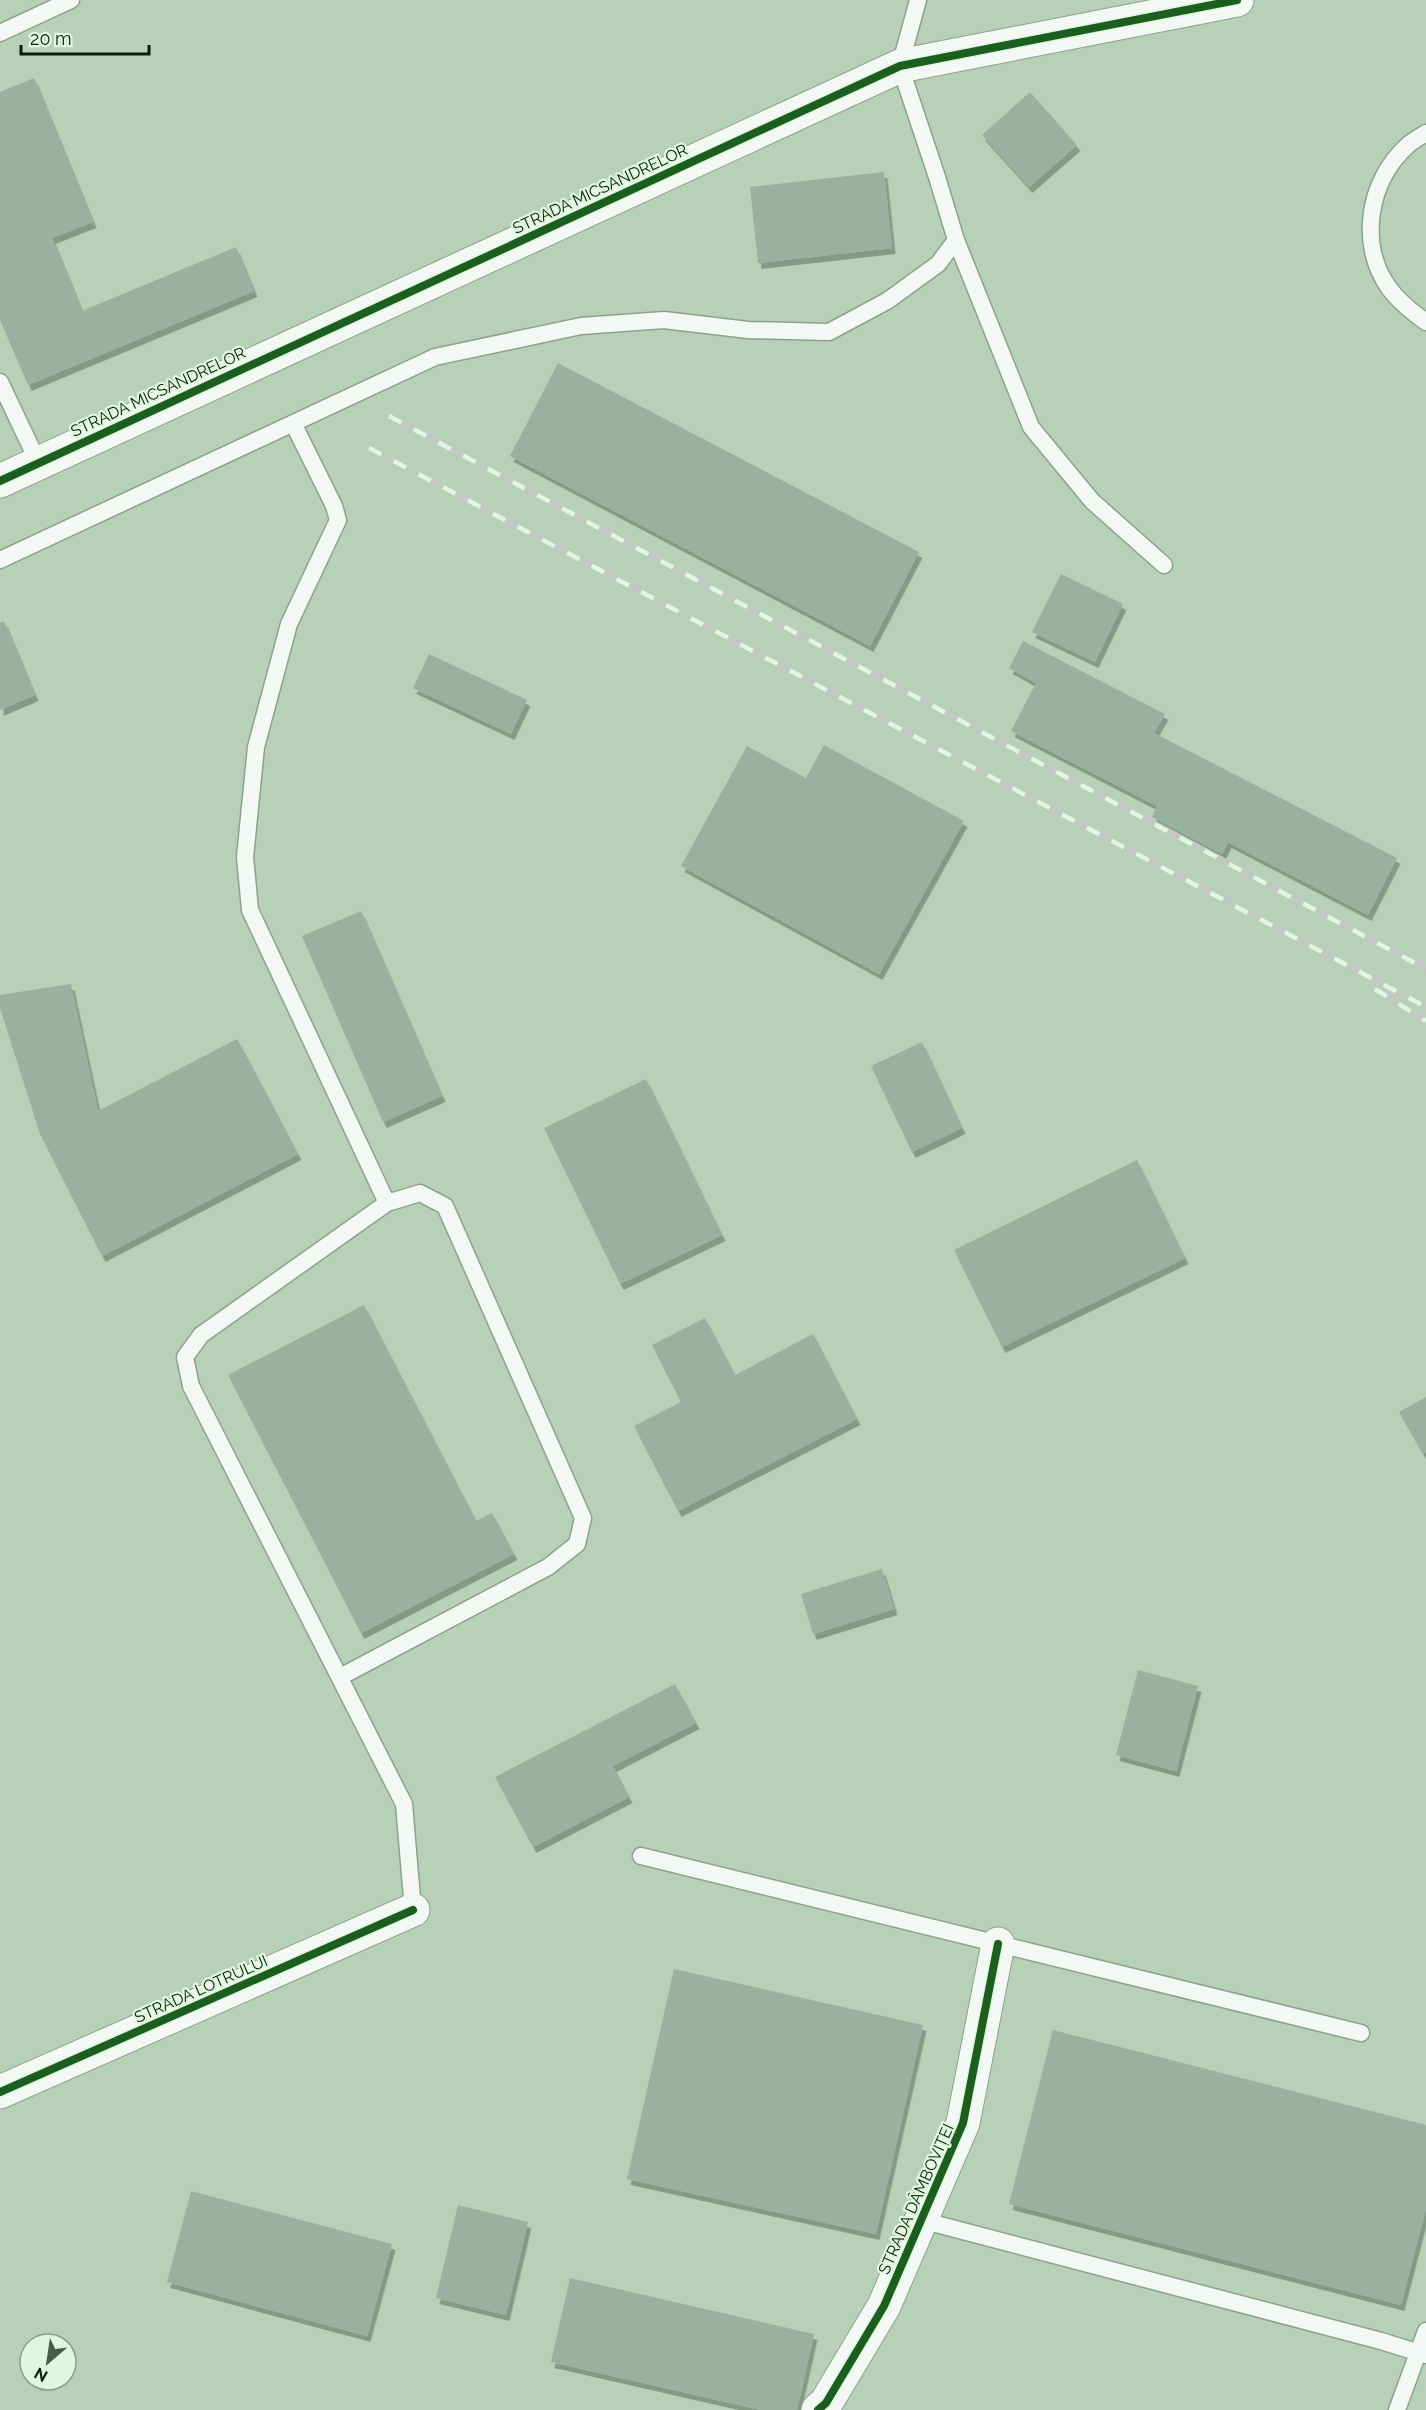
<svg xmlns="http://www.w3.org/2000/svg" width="1426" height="2410" viewBox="0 0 1426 2410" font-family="Raleway,sans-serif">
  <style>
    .building { fill: #98b29f; filter: url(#shadow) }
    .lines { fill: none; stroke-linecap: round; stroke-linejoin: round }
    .service-casing { stroke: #8da28d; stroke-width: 19 }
    .minor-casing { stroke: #8da28d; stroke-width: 35 }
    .service { stroke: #f4f8f4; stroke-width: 16 }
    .minor { stroke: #f4f8f4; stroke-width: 33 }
    .rail-casing { stroke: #c2c9c2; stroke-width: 7 }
    .rail { stroke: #def7dd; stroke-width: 4.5; stroke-dasharray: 14; stroke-linecap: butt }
    .cycleway-casing { stroke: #def7dd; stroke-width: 11 }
    .cycleway { stroke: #1b5e20; stroke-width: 8 }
    .labels { text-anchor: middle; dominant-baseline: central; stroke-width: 4.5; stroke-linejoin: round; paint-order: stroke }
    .street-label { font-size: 16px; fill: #0c1e0c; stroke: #def7dd }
  </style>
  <defs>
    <filter id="shadow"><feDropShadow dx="3.5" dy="6" stdDeviation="0" flood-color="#0004"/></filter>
  </defs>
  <rect width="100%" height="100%" fill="#b6d1b6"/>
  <!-- building -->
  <g class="building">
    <polygon points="34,78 93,222 52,238 82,311 236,247 254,291 28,385 0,320 0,92"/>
    <polygon points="1030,92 1077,145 1029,187 982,135"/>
    <polygon points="884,172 892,248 758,263 750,187"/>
    <polygon points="558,363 919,552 870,646 510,456"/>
    <polygon points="1061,574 1123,604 1095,662 1032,632"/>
    <polygon points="4,621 35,695 0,710 0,623"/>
    <polygon points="1023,641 1165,714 1154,733 1397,858 1368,915 1228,842 1222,854 1152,817 1157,806 1011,731 1036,683 1009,668"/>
    <polygon points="429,654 527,700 511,734 413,688"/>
    <polygon points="824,745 964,821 879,974 681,866 747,746 806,778"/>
    <polygon points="361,911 442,1096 383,1122 302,936"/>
    <polygon points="71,984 98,1111 237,1039 298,1154 102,1256 40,1134 0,1008 0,995"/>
    <polygon points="922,1042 962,1128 912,1152 871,1066"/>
    <polygon points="646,1079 722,1235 620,1284 544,1128"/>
    <polygon points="1137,1160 1185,1258 1002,1347 954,1250"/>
    <polygon points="364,1305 476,1521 492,1513 514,1554 361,1633 228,1375"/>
    <polygon points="705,1318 735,1375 813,1334 857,1419 678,1511 634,1426 681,1402 652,1345"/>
    <polygon points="1426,1397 1426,1452 1423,1454 1399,1412"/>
    <polygon points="882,1569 894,1609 813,1634 801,1594"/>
    <polygon points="1138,1670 1198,1686 1176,1771 1116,1755"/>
    <polygon points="675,1684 696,1723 613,1766 629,1797 533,1847 495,1777"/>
    <polygon points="674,1969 923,2025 876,2234 627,2179"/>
    <polygon points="1053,2030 1426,2125 1426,2208 1401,2305 1009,2204"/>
    <polygon points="191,2191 392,2244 367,2336 167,2282"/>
    <polygon points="458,2205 528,2222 506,2315 436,2298"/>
    <polygon points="570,2278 814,2334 797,2410 761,2410 551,2362"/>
  </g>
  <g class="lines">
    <!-- service casing -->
    <g class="service-casing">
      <g id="service">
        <polyline points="0,33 71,0"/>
        <path d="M1426,133C1420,137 1412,141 1407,146C1368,181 1358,245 1389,288C1399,302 1412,312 1426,322"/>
        <polyline points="956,240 1031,427 1092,501 1164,565"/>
        <polyline points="0,382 38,462"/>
        <polyline points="294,425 334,506 338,520 289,624 256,747 245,857 250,910 387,1203"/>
        <polyline points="0,560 435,357 581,326 664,320 748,330 829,332 887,301 938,264 956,240 937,177 900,66 918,0"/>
        <polyline points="340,1677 548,1567 577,1544 583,1518 445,1206 420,1193 387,1203 201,1335 185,1357 191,1386 404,1804 413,1910"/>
        <polyline points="641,1856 1361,2033"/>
        <polyline points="921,2220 1381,2341 1426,2355"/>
        <polyline points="1397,2410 1426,2331"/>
      </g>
    </g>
    <!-- minor casing -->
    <g class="minor-casing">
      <g id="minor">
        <polyline points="0,481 900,66 1237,0"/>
        <polyline points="0,2092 413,1910"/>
        <polyline points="818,2410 826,2403 884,2306 963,2123 998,1944"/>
      </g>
    </g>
    <!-- service -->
    <use href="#service" class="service"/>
    <!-- minor -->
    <use href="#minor" class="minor"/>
    <!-- rail casing -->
    <g class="rail-casing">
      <g id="rail">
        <polyline points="389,416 1426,969"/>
        <polyline points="369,448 1426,1007"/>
        <polyline points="1375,989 1426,1021"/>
      </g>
    </g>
    <!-- rail -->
    <use href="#rail" class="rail"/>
    <!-- cycleway casing -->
    <g class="cycleway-casing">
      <g id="cycleway">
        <polyline points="0,481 900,66 1237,0"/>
        <polyline points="0,2092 413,1910"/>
        <polyline points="818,2410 826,2403 884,2306 963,2123 998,1944"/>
      </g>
    </g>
    <!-- cycleway -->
    <use href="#cycleway" class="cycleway"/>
  </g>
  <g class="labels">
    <!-- street labels -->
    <g class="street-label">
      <text transform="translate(600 189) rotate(-25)">STRADA MICSANDRELOR</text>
      <text transform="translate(158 392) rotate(-25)">STRADA MICSANDRELOR</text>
      <text transform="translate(201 1989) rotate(-24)">STRADA LOTRULUI</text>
      <text transform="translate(916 2199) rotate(-66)">STRADA DÂMBOVIȚEI</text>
    </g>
  </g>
  <!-- north arrow -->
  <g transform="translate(48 2362) rotate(209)"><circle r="28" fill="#def7dd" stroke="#8aa089" stroke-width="1.5"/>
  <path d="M0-4.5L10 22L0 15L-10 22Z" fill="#485d48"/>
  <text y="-9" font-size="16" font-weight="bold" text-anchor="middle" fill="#0c1e0c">N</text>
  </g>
  <!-- scale -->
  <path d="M21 45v9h128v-9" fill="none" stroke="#0c1e0c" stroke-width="3"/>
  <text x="30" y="45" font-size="18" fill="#0c1e0c" stroke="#def7dd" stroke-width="4.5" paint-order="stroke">20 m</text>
</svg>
